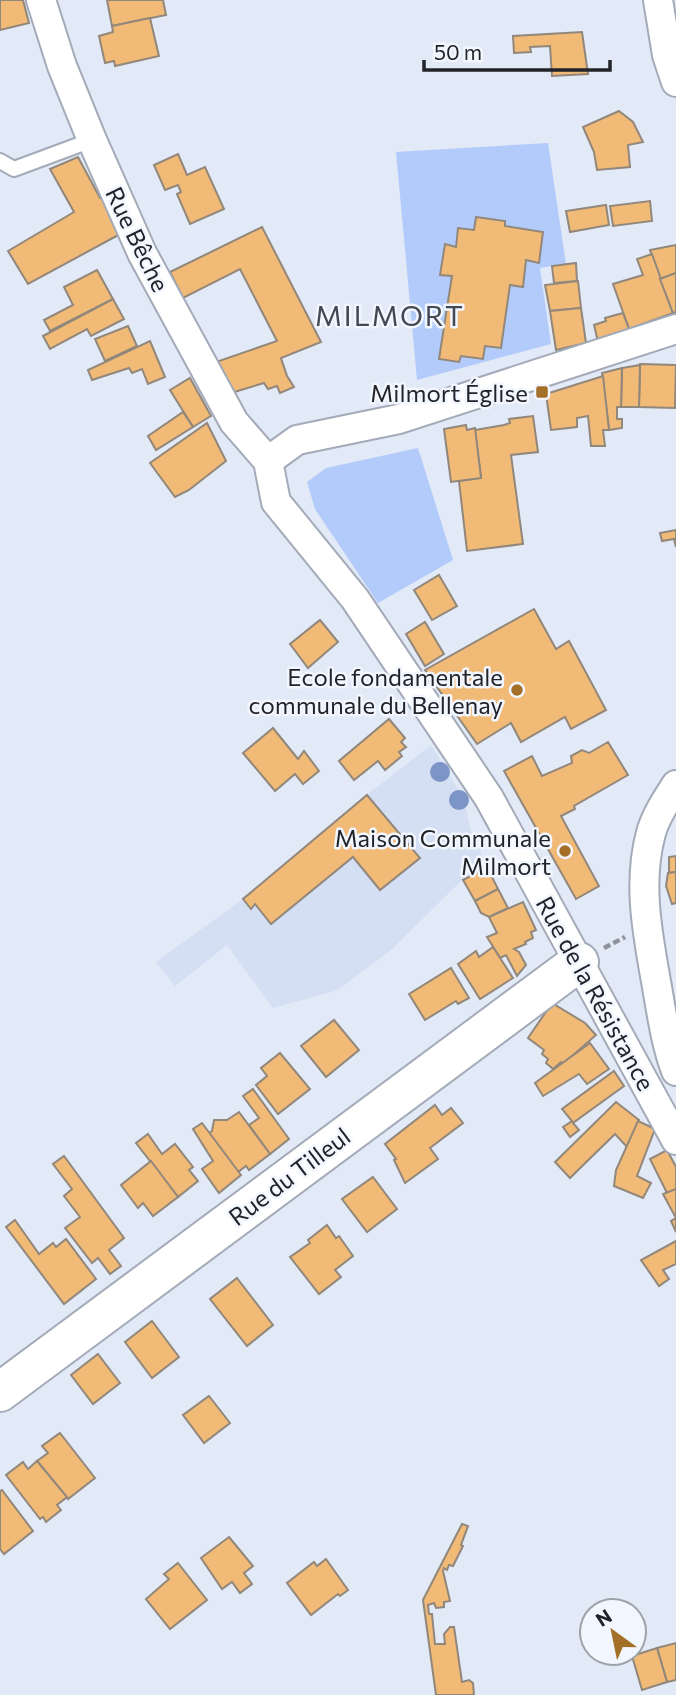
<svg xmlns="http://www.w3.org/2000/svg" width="676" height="1695" viewBox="0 0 676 1695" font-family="Commissioner,sans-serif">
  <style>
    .built { fill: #d4dff4 }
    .green { fill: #b3cbfb; fill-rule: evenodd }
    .building { fill: #f2ba77; stroke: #91877b; stroke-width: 2 }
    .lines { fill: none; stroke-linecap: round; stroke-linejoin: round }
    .lane-casing { stroke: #a3aab8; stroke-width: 18 }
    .street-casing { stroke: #a3aab8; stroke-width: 32 }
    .secondary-casing { stroke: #a3aab8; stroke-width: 42 }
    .path { stroke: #8c919b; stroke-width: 4.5; stroke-dasharray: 7 3.5; stroke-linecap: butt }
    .lane { stroke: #fff; stroke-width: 14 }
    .street { stroke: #fff; stroke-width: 28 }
    .secondary { stroke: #fff; stroke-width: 38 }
    .tree { fill: #7d94c6 }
    .poi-dot { fill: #a47028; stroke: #f2f6ff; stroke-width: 2.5 }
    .labels { text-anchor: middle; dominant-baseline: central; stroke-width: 5; stroke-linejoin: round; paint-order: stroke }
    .street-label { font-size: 24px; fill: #212328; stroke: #f2f6ff }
    .poi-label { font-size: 24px; fill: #212328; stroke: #f2f6ff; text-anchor: end }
    .quarter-label { font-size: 28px; letter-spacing: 2px; fill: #434954; stroke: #f2f6ff }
  </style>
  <rect width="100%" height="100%" fill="#e2e9f7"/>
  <!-- built -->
  <polygon class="built" points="431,745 464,799 470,828 487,867 462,880 391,950 338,990 273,1008 227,945 175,986 156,962 243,899 367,795"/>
  <!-- green -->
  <g class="green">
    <path d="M548,143L566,264L540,268L551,344L417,380L396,152ZM476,217L505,221V226L543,232L539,262L526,260L523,286L510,285L501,348L485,346L482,359L461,356L459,362L439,359L452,276L440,275L445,244L456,247L458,229L474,230Z"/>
    <polygon points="418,448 453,560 378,603 315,509 307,482 326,468"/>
  </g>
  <!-- building -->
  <g class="building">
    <polygon points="0,0 23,0 29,23 0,30"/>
    <polygon points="107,0 163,0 166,15 112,26"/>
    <polygon points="150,18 159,56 115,66 114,61 105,63 99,36 113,32 112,26"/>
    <polygon points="582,32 588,74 552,76 550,46 530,47 531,52 514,53 513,36"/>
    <polygon points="619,111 633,122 643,142 628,145 630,167 597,170 594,152 583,127"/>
    <polygon points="178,154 187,175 205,167 224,209 190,224 177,194 181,192 178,185 165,190 154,165"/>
    <polygon points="78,157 100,198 102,198 122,233 28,284 8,251 74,212 50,169"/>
    <polygon points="650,201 652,221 613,226 610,206"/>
    <polygon points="606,205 609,225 570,232 566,211"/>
    <polygon points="476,217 505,221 505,226 543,232 539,263 526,260 523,287 510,285 501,348 485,346 483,359 461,356 459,362 439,359 452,276 440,275 445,244 456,247 458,228 474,230"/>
    <polygon points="262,227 321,342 281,358 287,376 294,387 280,393 277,386 268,389 264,383 231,393 216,362 277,341 240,269 183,298 170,272"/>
    <polygon points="676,245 676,273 660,279 650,250"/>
    <polygon points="652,254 673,313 629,329 613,284 643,275 637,259"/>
    <polygon points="576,263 577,281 554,283 552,266"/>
    <polygon points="97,270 113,299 50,331 44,320 73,305 64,287"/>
    <polygon points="676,273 676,312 673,313 660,279"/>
    <polygon points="578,281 581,308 550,311 545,285"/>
    <polygon points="113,299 124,319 91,336 87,329 50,349 43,336"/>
    <polygon points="581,308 586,343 556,350 550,311"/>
    <polygon points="623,313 629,329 598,342 594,325 606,321 605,318"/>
    <polygon points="128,326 137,346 105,361 95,339"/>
    <polygon points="150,341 165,377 148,384 142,369 132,373 129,368 92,380 88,370"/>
    <polygon points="640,364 676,365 675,408 639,407"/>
    <polygon points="640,365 639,407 621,407 622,368"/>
    <polygon points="622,368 621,407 617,407 617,419 622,419 622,428 609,430 602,373"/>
    <polygon points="603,376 609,430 603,430 605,446 591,446 588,416 577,418 577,427 551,430 546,394"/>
    <polygon points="190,378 211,416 193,427 170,390"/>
    <polygon points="183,412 193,427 156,450 148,436"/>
    <polygon points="533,416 538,452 511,455 523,544 467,551 459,481 481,478 475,430 504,425 510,423 509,419"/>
    <polygon points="207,423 226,461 189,490 175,497 150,463"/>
    <polygon points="466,425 467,430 475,428 481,478 451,482 444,429"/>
    <polygon points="676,530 676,547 674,539 662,541 660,533"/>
    <polygon points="439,575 457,606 432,620 414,590"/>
    <polygon points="534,609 556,649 569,641 606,710 571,729 565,717 521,742 511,723 477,744 425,670"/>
    <polygon points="320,620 338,642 308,668 290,644"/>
    <polygon points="425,622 444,654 425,666 406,634"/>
    <polygon points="389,719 405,738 401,742 406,747 399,752 402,756 385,770 378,761 354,780 339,761"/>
    <polygon points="273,728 298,759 304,751 319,771 303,784 295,774 275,791 243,753"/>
    <polygon points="608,742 628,775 574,806 575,809 561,816 599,886 576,899 504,771 532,756 542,776 572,763 571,756 582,750 589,753"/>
    <polygon points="367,795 420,858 380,890 353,857 271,924 255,904 251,909 243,899"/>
    <polygon points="676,856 676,872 669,873 669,857"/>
    <polygon points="487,867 498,889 475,901 463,880"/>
    <polygon points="676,872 676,903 672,904 666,886 668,873"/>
    <polygon points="498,889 508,908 489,917 481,913 475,901"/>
    <polygon points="523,902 536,930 531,932 533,938 525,942 526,944 514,949 519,952 526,965 517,976 506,955 500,958 487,937 497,933 489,917"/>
    <polygon points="493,947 513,978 480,999 458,964 476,951 479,957"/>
    <polygon points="451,968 469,998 458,1004 456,1001 425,1020 409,994"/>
    <polygon points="552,1003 585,1023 596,1035 563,1064 561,1062 553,1069 546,1063 548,1059 542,1054 544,1050 528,1038"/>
    <polygon points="334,1020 359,1050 326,1077 301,1046"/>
    <polygon points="590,1043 609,1069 587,1084 579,1074 543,1096 535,1083"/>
    <polygon points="280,1053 310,1089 278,1114 256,1085 267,1076 261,1068"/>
    <polygon points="614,1071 624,1086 573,1123 579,1130 570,1137 563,1127 572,1121 562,1109"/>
    <polygon points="253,1089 289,1139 270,1154 249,1125 259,1118 243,1096"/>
    <polygon points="616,1102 639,1120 627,1147 615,1134 570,1178 555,1162"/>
    <polygon points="435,1105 442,1115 451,1108 463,1123 430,1148 438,1159 405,1183 394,1160 396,1159 385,1144"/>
    <polygon points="239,1112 270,1154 249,1170 246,1166 238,1172 209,1133 212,1131 214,1120 227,1120"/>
    <polygon points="638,1121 655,1129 637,1176 651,1183 643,1198 614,1186 616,1170"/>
    <polygon points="202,1123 241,1175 219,1193 202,1169 213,1161 193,1129"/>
    <polygon points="148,1134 162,1154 175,1144 193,1167 189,1170 198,1181 178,1197 136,1143"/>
    <polygon points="667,1150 676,1167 676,1189 667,1193 650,1159"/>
    <polygon points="64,1156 124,1238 109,1250 121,1266 110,1274 98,1258 92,1263 65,1228 80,1217 64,1196 72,1189 53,1164"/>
    <polygon points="151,1161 178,1197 153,1216 143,1203 138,1208 121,1185"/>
    <polygon points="373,1177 397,1209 367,1232 342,1199"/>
    <polygon points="676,1189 676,1232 671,1221 676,1218 663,1194"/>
    <polygon points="15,1220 39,1254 53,1243 56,1247 66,1239 96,1279 64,1304 6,1227"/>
    <polygon points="327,1225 336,1238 339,1236 353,1256 335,1270 341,1277 319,1294 290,1257 310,1243 308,1240"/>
    <polygon points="676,1241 676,1264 663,1270 669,1279 659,1286 641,1260"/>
    <polygon points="237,1278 273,1325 247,1346 210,1299"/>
    <polygon points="152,1321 179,1357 152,1378 125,1342"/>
    <polygon points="98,1354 120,1383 93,1404 71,1375"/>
    <polygon points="209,1396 230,1423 204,1443 183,1415"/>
    <polygon points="60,1433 95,1478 68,1499 37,1461 48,1453 42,1446"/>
    <polygon points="37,1461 67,1497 57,1505 61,1510 46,1522 43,1517 40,1519 6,1475 23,1462 28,1469"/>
    <polygon points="2,1490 33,1531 4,1554 0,1549 0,1491"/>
    <polygon points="462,1524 468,1526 461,1545 463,1546 453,1566 449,1565 447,1570 444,1568 443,1571 450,1601 444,1602 444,1607 436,1608 434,1603 428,1605 429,1614 432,1614 435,1644 445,1644 444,1634 450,1627 454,1627 462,1682 469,1680 473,1683 474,1695 436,1695 423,1600"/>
    <polygon points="229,1537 253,1566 244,1573 252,1584 240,1593 232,1582 222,1589 201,1558"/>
    <polygon points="326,1559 348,1590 340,1596 338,1594 311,1615 287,1583 314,1562 317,1566"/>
    <polygon points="178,1563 207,1600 170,1629 146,1599 169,1579 164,1574"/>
    <polygon points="676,1643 676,1680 667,1682 657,1648"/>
    <polygon points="657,1648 667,1682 642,1690 632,1656"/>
  </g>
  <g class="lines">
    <!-- lane casing -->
    <g class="lane-casing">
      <polyline id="lane" points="0,161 14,169 92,140"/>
    </g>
    <!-- street casing -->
    <g class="street-casing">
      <g id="street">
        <polyline points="41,0 62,66 92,140 142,253 234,422 268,461 276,502 355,599 489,798 676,1140"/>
        <polyline points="658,0 667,55 676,82"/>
        <polyline points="268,461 297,440 399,419 676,329"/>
        <path d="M676,785C667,799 655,817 651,833C637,884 648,936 657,987C662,1016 666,1044 676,1071"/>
      </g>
    </g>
    <!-- secondary casing -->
    <g class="secondary-casing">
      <polyline id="secondary" points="0,1392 579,962"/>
    </g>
    <!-- path -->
    <polyline class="path" points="604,948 625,937"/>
    <!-- lane -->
    <use href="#lane" class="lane"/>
    <!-- street -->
    <use href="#street" class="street"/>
    <!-- secondary -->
    <use href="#secondary" class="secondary"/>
  </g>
  <!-- trees -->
  <g class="tree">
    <circle cx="440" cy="772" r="10"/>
    <circle cx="459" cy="800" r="10"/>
  </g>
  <!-- markers -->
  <g class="poi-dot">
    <rect x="535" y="385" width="14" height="14" rx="3.5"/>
    <circle cx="517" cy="690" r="7"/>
    <circle cx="565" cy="851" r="7"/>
  </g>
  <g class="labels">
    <!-- street labels -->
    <g class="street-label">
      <text transform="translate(138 239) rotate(64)">Rue Bêche</text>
      <text transform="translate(596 993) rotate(61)">Rue de la Résistance</text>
      <text transform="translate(289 1176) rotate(-37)">Rue du Tilleul</text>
    </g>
    <!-- poi labels -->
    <g class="poi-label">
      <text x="528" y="392">Milmort Église</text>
      <text x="503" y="676">Ecole fondamentale<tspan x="503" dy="28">communale du Bellenay</tspan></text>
      <text x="551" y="837">Maison Communale<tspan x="551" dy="28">Milmort</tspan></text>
    </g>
    <!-- quarter labels -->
    <g class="quarter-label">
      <text x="390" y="315">MILMORT</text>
    </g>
  </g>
  <!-- north arrow -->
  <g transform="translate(613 1632) rotate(327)"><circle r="33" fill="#f2f6ff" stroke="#9ea2a9" stroke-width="2"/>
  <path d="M0-5L12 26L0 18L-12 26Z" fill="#a47028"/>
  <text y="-10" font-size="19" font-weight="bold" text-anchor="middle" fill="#212328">N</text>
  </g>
  <!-- scale -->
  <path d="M424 60v10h186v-10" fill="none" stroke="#212328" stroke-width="3.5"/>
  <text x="434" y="60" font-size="21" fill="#212328" stroke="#f2f6ff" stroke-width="5" paint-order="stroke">50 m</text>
</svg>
